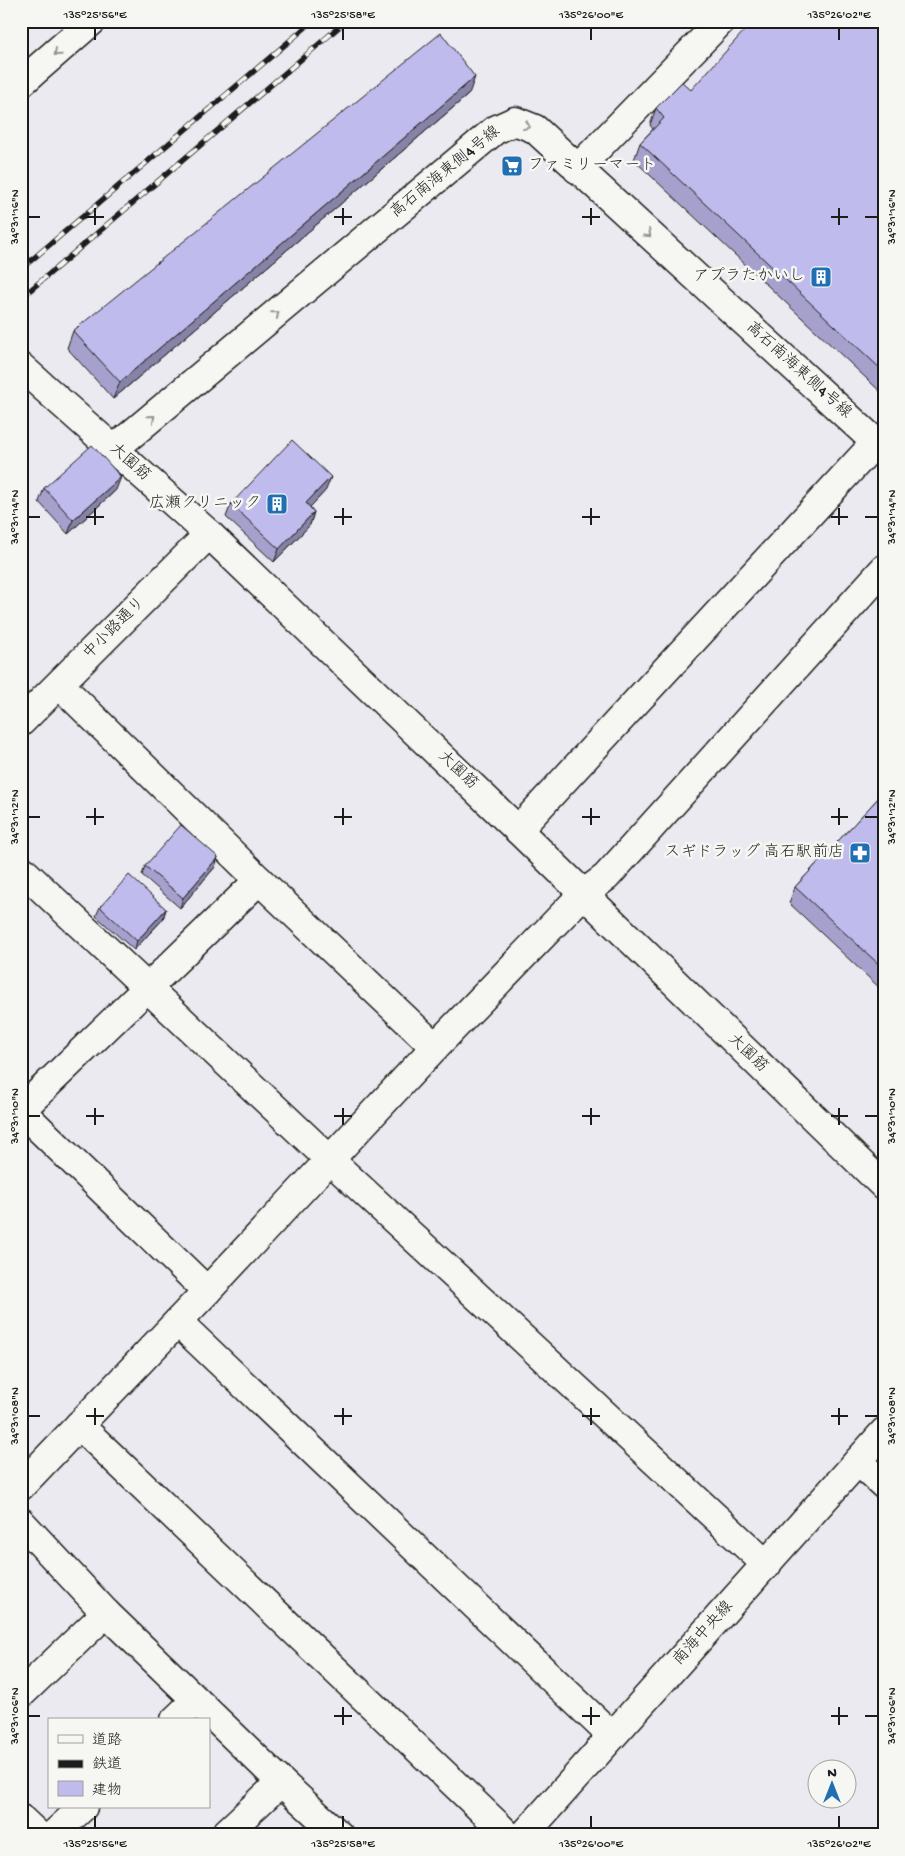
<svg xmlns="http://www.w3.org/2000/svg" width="905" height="1856" viewBox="0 0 905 1856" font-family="'Gochi Hand','Klee One',sans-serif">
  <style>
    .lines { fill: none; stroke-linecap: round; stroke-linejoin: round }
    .minor-casing { stroke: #1c1c1c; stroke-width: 31 }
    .major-casing { stroke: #1c1c1c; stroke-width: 31 }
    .minor { stroke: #f6f6f2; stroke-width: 28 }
    .major { stroke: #f6f6f2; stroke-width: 28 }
    .rail-casing { stroke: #1c1c1c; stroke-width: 5.5 }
    .rail { stroke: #f6f6f2; stroke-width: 4; stroke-dasharray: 11; stroke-linecap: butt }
    .wall { fill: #a5a1cc; stroke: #1c1c1c }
    .shaded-wall { fill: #8683a6; stroke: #1c1c1c }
    .building { fill: #c0bbed; stroke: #1c1c1c }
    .oneway { stroke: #949492 }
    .ticks { fill: none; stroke: #1c1c1c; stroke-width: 2 }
    .labels { text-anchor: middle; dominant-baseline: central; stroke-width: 5; stroke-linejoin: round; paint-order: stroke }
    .poi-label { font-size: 16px; fill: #1c1c1c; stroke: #f6f6f2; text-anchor: end }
    .street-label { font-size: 16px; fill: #1c1c1c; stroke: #f6f6f2 }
    .neatline { fill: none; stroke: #1c1c1c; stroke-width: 2 }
    .ticks-label { font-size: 12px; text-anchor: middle; fill: #1c1c1c }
  </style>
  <rect width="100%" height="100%" fill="#ebeaf1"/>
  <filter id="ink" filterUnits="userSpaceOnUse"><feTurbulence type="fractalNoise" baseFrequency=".02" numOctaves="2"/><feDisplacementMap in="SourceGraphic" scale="10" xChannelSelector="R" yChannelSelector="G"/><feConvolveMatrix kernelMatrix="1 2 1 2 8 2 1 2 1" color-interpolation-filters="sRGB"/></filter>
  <g filter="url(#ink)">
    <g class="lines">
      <!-- minor casing -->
      <g class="minor-casing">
        <g id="minor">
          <polyline points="577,169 721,21"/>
          <polyline points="21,367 209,534 518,830 884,1186"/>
          <polyline points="114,449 495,130 515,121 535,129 884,450"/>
          <polyline points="60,685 259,880 435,1047"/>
          <polyline points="21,722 209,534"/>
          <polyline points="518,830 876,442"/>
          <polyline points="21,869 330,1160 767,1565"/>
          <polyline points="21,1110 259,880"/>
          <polyline points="21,1111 207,1291"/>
          <polyline points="178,1322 611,1735"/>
          <polyline points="79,1425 508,1835"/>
          <polyline points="858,1461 884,1485"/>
          <polyline points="21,1486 207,1291 435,1047 583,894 606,877 884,569"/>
          <polyline points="21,1522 106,1613 281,1782 339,1835"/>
          <polyline points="21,1694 106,1613"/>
          <polyline points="175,1720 196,1700"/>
          <polyline points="21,1819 38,1835"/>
          <polyline points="53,1835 83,1807"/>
          <polyline points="224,1835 281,1782"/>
          <polyline points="524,1835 884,1432"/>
        </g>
      </g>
      <!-- major casing -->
      <g class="major-casing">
        <polyline id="major" points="21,83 92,21"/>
      </g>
      <!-- minor -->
      <use href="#minor" class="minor"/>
      <!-- major -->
      <use href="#major" class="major"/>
      <!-- rail casing -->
      <g class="rail-casing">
        <g id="rail">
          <polyline points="21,269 313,21"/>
          <polyline points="21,298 346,21"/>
        </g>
      </g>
      <!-- rail -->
      <use href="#rail" class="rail"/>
    </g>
    <!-- wall -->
    <g class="wall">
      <polygon points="884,21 884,395 634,160 640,143 653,129 650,125 656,108 691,90"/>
      <polygon points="469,94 113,399 67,348 73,331"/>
      <polygon points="44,488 116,490 68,534 39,502"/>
      <polygon points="326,490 310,507 314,512 310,525 274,562 226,517 231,504"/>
      <polygon points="884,792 884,992 789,903 795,887"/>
      <polygon points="218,857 215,867 180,908 142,875 145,866"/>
      <polygon points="100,907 166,909 163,919 134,950 96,916"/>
    </g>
    <!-- shaded-wall -->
    <g class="shaded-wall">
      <polygon points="475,77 469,94 113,399 120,382"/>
      <polygon points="121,477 116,490 68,534 73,520"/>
      <polygon points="331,477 326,490 301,517 306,503"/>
      <polygon points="314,512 310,525 274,562 279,549"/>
      <polygon points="218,857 215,867 180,908 183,898"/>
      <polygon points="166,909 163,919 134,950 137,941"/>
    </g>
    <!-- building -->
    <g class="building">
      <polygon points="753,21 884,21 884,372 640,143 664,118 656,108 682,82 691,90"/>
      <polygon points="441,33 475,77 120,382 73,331"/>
      <polygon points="292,440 331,477 306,503 314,512 279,549 231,504"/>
      <polygon points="92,445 121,477 73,520 44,488"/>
      <polygon points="884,792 884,969 795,887"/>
      <polygon points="181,825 218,857 183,898 145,866"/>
      <polygon points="129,875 166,909 137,941 100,907"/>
    </g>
    <!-- one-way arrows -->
    <defs><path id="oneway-chevron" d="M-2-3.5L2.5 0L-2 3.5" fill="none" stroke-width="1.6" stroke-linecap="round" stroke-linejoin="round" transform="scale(1.25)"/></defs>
    <g class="oneway">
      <use href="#oneway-chevron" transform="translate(57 53) rotate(139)"/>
      <use href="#oneway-chevron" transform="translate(527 126) rotate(22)"/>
      <use href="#oneway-chevron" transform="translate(648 234) rotate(43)"/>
      <use href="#oneway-chevron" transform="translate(276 314) rotate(-40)"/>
      <use href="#oneway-chevron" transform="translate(152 418) rotate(-40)"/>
    </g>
  </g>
  <!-- ticks -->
  <path class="ticks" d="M95,28V40M343,28V40M591,28V40M839,28V40M95,208V225M343,208V225M591,208V225M839,208V225M28,217H40M86,217H104M334,217H352M582,217H600M831,217H848M865,217H878M95,508V525M343,508V525M591,508V525M839,508V525M28,517H40M86,517H104M334,517H352M582,517H600M831,517H848M865,517H878M95,808V825M343,808V825M591,808V825M839,808V825M28,817H40M86,817H104M334,817H352M582,817H600M831,817H848M865,817H878M95,1108V1125M343,1108V1125M591,1108V1125M839,1108V1125M28,1116H40M86,1116H104M334,1116H352M582,1116H600M831,1116H848M865,1116H878M95,1408V1425M343,1408V1425M591,1408V1425M839,1408V1425M28,1416H40M86,1416H104M334,1416H352M582,1416H600M831,1416H848M865,1416H878M343,1707V1725M591,1707V1725M839,1707V1725M28,1716H40M334,1716H352M582,1716H600M831,1716H848M865,1716H878M95,1816V1828M343,1816V1828M591,1816V1828M839,1816V1828"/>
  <!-- icons -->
  <defs>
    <g id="supermarket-square" transform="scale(1.125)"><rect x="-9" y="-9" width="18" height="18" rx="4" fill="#1f6fb2" stroke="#f6f6f2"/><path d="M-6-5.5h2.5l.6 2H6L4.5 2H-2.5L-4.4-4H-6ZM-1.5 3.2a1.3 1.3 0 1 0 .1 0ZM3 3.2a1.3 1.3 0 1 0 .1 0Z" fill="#fff"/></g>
    <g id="building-square" transform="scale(1.125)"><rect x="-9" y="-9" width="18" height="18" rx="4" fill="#1f6fb2" stroke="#f6f6f2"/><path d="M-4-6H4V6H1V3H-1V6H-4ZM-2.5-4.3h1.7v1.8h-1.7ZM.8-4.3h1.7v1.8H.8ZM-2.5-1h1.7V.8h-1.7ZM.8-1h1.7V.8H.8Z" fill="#fff"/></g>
    <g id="pharmacy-square" transform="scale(1.125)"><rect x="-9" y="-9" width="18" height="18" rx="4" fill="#1f6fb2" stroke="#f6f6f2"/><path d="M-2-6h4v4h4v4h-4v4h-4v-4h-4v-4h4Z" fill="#fff"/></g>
  </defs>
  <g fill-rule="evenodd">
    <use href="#supermarket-square" x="512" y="166"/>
    <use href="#building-square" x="821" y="277"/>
    <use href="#building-square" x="277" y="504"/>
    <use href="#pharmacy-square" x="860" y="853"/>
  </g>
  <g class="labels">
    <!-- poi labels -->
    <g class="poi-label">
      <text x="528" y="166" text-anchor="start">ファミリーマート</text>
      <text x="805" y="277">アプラたかいし</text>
      <text x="261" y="504">広瀬クリニック</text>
      <text x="844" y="853">スギドラッグ 高石駅前店</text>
    </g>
    <!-- street labels -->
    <g class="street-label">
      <text transform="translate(446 173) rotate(-39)">高石南海東側4号線</text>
      <text transform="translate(798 371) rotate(42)">高石南海東側4号線</text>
      <text transform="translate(129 463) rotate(42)">大園筋</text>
      <text transform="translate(115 629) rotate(-45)">中小路通り</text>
      <text transform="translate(457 771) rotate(44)">大園筋</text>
      <text transform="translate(747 1054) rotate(44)">大園筋</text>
      <text transform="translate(704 1634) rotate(-48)">南海中央線</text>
    </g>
  </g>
  <!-- margin -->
  <rect width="905" height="1856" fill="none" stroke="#f6f6f2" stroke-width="55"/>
  <!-- legend -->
  <rect x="48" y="1718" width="162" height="90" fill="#f6f6f2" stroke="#9f9f9c"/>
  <rect x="58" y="1735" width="25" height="8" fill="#f6f6f2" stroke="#9f9f9c"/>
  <text x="92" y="1744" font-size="15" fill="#1c1c1c">道路</text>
  <rect x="58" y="1760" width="25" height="8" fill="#1c1c1c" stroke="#9f9f9c"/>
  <text x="92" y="1768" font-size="15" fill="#1c1c1c">鉄道</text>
  <rect x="58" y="1781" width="25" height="15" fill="#c0bbed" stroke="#9f9f9c"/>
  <text x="92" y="1794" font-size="15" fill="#1c1c1c">建物</text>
  <!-- north arrow -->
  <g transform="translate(832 1784)"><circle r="24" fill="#f6f6f2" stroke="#9f9f9c"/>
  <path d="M0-4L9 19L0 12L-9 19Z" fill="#1f6fb2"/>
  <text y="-8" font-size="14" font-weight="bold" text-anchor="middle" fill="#1c1c1c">N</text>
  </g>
  <rect x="28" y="28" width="850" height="1800" class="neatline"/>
  <g class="ticks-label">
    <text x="95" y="18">135°25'56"E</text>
    <text x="343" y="18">135°25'58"E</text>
    <text x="591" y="18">135°26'00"E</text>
    <text x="839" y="18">135°26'02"E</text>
    <text transform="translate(14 217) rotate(-90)" y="4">34°31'16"N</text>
    <text transform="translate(891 217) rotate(-90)" y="4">34°31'16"N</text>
    <text transform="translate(14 517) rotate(-90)" y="4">34°31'14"N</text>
    <text transform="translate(891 517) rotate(-90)" y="4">34°31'14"N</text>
    <text transform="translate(14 817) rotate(-90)" y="4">34°31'12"N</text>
    <text transform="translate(891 817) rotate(-90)" y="4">34°31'12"N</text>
    <text transform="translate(14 1116) rotate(-90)" y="4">34°31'10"N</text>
    <text transform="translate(891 1116) rotate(-90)" y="4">34°31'10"N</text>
    <text transform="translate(14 1416) rotate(-90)" y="4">34°31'08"N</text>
    <text transform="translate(891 1416) rotate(-90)" y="4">34°31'08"N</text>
    <text transform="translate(14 1716) rotate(-90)" y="4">34°31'06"N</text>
    <text transform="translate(891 1716) rotate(-90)" y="4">34°31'06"N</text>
    <text x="95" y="1847">135°25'56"E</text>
    <text x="343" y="1847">135°25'58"E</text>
    <text x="591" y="1847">135°26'00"E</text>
    <text x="839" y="1847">135°26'02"E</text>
  </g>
</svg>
